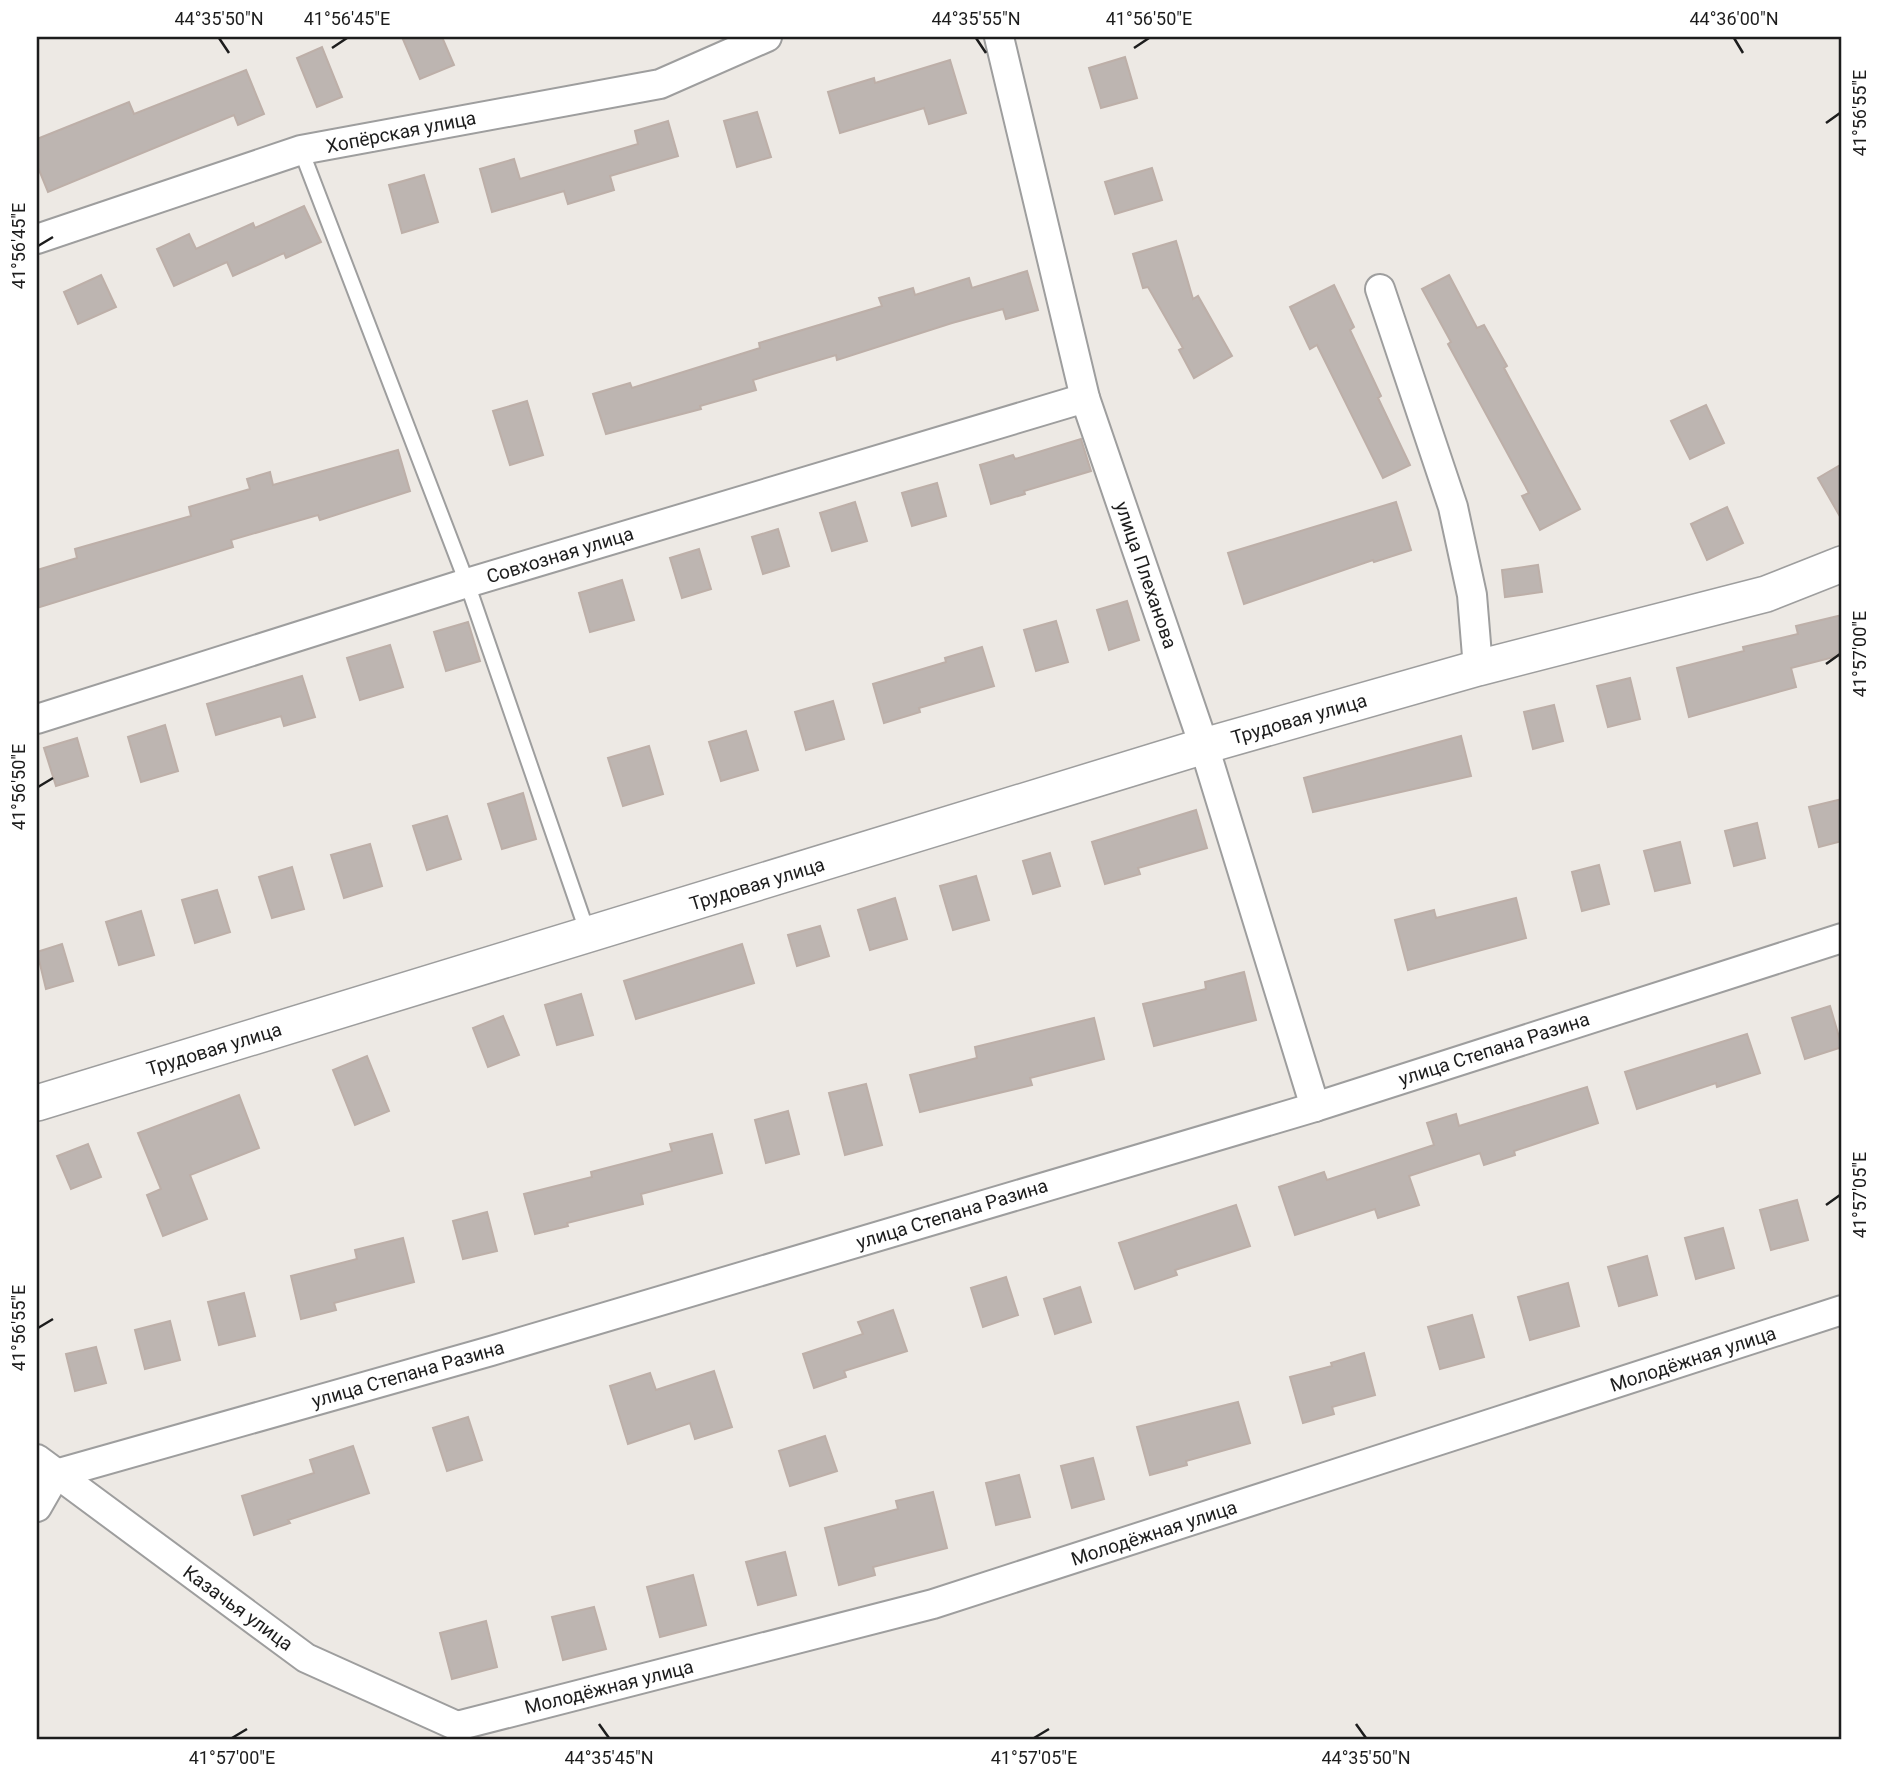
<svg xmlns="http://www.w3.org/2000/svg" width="1879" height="1777" viewBox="0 0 1879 1777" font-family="Roboto,sans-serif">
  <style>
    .building { fill: #bdb5b1; stroke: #bdafa8; stroke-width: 2 }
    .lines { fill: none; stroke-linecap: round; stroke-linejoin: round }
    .service-casing { stroke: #9e9e9e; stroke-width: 18 }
    .minor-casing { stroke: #9e9e9e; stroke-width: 32 }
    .tertiary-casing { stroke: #9e9e9e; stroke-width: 38 }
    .service { stroke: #fff; stroke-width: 14 }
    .minor { stroke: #fff; stroke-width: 28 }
    .tertiary { stroke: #fff; stroke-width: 35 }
    .ticks { fill: none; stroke: #1d1d1d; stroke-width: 2.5 }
    .labels { text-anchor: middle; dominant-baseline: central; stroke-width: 5; stroke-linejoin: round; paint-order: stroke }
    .street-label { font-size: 19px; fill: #1d1d1d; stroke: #fff }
    .neatline { fill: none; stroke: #1d1d1d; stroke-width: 2.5 }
    .ticks-label { font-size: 18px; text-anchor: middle; fill: #1d1d1d }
  </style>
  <rect width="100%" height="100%" fill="#ede9e4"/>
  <!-- building -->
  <g class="building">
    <polygon points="402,37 442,37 454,65 420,79"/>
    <polygon points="322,47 342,97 317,107 297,58"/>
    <polygon points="1125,57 1137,98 1101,108 1089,68"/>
    <polygon points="950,60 966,113 929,124 924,108 840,133 828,92 874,78 875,83"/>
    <polygon points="246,70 264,114 238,125 234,115 48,192 37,165 37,139 129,102 134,114"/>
    <polygon points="757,112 771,157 737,167 724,121"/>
    <polygon points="668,121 678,156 610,176 614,190 568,204 564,191 492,212 480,169 514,159 520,179 638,144 635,131"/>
    <polygon points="1152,168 1162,200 1115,214 1105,182"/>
    <polygon points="424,175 438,222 402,233 389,185"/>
    <polygon points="304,206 321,242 286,258 284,253 233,276 227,262 174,286 157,249 189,234 196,249 253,223 255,228"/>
    <polygon points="1176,241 1193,299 1198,296 1232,356 1194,378 1179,350 1183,348 1148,287 1143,288 1133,254"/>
    <polygon points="1027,271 1038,310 1006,319 1003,309 952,323 837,360 836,355 753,380 756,390 700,406 701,409 606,434 593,394 630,383 632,388 760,348 759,343 882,306 879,298 913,288 915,295 969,278 972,288"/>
    <polygon points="101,275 116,307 78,324 64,292"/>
    <polygon points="1449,275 1477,328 1484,325 1507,366 1504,368 1580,509 1540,530 1522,496 1529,493 1448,344 1451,342 1422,289"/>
    <polygon points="1334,285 1354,327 1350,330 1381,396 1378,398 1410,465 1383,478 1317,345 1310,349 1290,307"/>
    <polygon points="527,401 543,455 510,465 493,411"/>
    <polygon points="1706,405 1724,443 1690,459 1671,421"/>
    <polygon points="1081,439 1091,471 1024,491 1025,494 991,504 980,465 1013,455 1015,459"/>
    <polygon points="398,450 410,491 320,520 318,515 231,540 233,547 37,608 37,570 77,558 75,549 191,516 189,507 250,489 247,479 270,472 273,485"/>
    <polygon points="1842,464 1842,520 1818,478"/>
    <polygon points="937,483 946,516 912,526 902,493"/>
    <polygon points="855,502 867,541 832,551 820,513"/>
    <polygon points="1396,502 1411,550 1374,562 1373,560 1244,604 1228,553"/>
    <polygon points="1727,507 1743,543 1707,560 1691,524"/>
    <polygon points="778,529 789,566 763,574 752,537"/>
    <polygon points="699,549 711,589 682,598 670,558"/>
    <polygon points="1538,565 1542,592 1505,597 1502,570"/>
    <polygon points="622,580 634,620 590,632 579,593"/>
    <polygon points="1127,601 1139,640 1109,650 1097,610"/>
    <polygon points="1842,615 1842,655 1791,668 1796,687 1689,717 1677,668 1744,651 1743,647 1798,634 1796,626"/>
    <polygon points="1056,621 1068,662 1036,671 1024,630"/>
    <polygon points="468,622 480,661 446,671 434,632"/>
    <polygon points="390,645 403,687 360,700 347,658"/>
    <polygon points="982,647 994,686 919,708 920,712 884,723 873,684 946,662 945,658"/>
    <polygon points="302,676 315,717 284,726 281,716 216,735 207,704"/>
    <polygon points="1630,678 1640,719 1608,727 1597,686"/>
    <polygon points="833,701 844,739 806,750 795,712"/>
    <polygon points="1554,705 1563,741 1533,749 1524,712"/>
    <polygon points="165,725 178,771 141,782 128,737"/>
    <polygon points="746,731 758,770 721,781 709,742"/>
    <polygon points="1461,736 1471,776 1313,812 1304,778"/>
    <polygon points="77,738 88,776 56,786 44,748"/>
    <polygon points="649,746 663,794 623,806 608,758"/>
    <polygon points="523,793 536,839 502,849 488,804"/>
    <polygon points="1842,799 1842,841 1819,847 1809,807"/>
    <polygon points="1196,810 1207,848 1138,868 1140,874 1105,884 1092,842"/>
    <polygon points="447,816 461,859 427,870 413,826"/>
    <polygon points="1757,823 1765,858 1734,866 1725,831"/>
    <polygon points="1680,842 1690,883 1655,891 1644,851"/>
    <polygon points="370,844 382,886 344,898 331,855"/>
    <polygon points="1050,853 1060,886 1033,894 1023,861"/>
    <polygon points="1599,865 1609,904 1582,911 1572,872"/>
    <polygon points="292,867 304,909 272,918 259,877"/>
    <polygon points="976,876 989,920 953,930 940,886"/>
    <polygon points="217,890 230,932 195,943 182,900"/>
    <polygon points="895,898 907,939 870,950 858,910"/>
    <polygon points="1516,898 1526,938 1408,970 1395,920 1434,910 1436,918"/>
    <polygon points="141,911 154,955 119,965 106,922"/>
    <polygon points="820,926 829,956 797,966 788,935"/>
    <polygon points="62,944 73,981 46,989 37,952"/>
    <polygon points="742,944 754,983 636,1019 624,981"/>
    <polygon points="1244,972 1256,1020 1154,1046 1143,1004 1206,989 1205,982"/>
    <polygon points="581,994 593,1035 557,1045 545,1005"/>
    <polygon points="1830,1006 1842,1047 1805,1059 1792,1018"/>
    <polygon points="503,1016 519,1055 488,1067 473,1028"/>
    <polygon points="1094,1018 1104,1059 1030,1078 1032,1085 920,1112 910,1075 977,1058 975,1047"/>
    <polygon points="1747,1034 1760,1073 1717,1087 1716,1083 1637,1109 1625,1072"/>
    <polygon points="367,1056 389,1111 355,1125 333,1070"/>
    <polygon points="866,1084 882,1145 845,1155 829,1093"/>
    <polygon points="1587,1087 1598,1123 1514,1151 1515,1155 1484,1165 1480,1153 1409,1176 1419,1205 1378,1218 1375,1209 1295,1235 1279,1187 1324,1172 1327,1180 1434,1145 1427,1123 1456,1114 1459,1126"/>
    <polygon points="239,1095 259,1148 190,1175 207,1219 163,1236 147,1195 161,1189 138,1133"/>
    <polygon points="788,1111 799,1154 766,1163 755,1120"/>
    <polygon points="712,1134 722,1173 641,1194 643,1204 567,1223 568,1226 535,1234 524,1194 592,1177 591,1172 672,1151 670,1144"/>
    <polygon points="88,1144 101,1177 71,1189 57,1156"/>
    <polygon points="1797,1200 1808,1240 1771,1250 1760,1210"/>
    <polygon points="1236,1205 1250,1246 1175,1270 1177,1275 1135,1289 1119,1243"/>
    <polygon points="487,1212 497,1251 463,1259 453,1221"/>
    <polygon points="1723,1228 1734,1268 1696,1279 1685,1238"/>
    <polygon points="403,1238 414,1282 334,1303 336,1310 301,1319 291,1276 357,1259 355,1250"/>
    <polygon points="1647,1256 1657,1295 1619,1306 1608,1267"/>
    <polygon points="1006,1277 1018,1315 983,1327 971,1288"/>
    <polygon points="1568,1283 1579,1326 1530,1340 1518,1297"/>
    <polygon points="1080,1287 1091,1322 1055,1334 1044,1299"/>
    <polygon points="244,1293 255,1336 219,1345 208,1302"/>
    <polygon points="893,1310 907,1351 844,1371 846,1377 814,1388 803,1354 863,1334 858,1322"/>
    <polygon points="1472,1315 1484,1357 1440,1369 1428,1327"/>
    <polygon points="170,1321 180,1360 145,1369 135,1330"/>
    <polygon points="96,1347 106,1383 75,1391 66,1354"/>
    <polygon points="1364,1353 1375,1395 1332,1407 1334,1414 1303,1423 1290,1377 1332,1366 1331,1363"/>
    <polygon points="714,1371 732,1427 695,1439 690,1423 628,1444 610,1386 650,1373 656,1390"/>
    <polygon points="1238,1402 1250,1443 1186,1461 1187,1465 1150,1475 1137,1427"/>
    <polygon points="468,1417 482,1460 447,1471 433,1428"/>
    <polygon points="825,1436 837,1471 790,1486 779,1451"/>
    <polygon points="353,1446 369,1493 288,1520 290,1523 254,1535 242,1496 314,1473 310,1460"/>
    <polygon points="1093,1458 1104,1499 1072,1508 1061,1466"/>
    <polygon points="1019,1475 1030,1517 996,1525 986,1483"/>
    <polygon points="933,1492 947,1548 873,1567 875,1575 839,1585 825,1528 898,1509 896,1501"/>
    <polygon points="785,1552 796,1595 758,1605 746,1562"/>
    <polygon points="693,1575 706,1625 660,1637 647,1587"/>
    <polygon points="594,1607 606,1649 563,1660 552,1617"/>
    <polygon points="486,1621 497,1667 452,1679 440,1633"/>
  </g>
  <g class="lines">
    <!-- service casing -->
    <g class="service-casing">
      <polyline id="service" points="301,150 467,583 588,934"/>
    </g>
    <!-- minor casing -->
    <g class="minor-casing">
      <g id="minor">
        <polyline points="999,37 1085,398 1204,746 1315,1107"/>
        <polyline points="37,239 301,150 660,84 767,37"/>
        <polyline points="1380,289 1453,507 1472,595 1478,668"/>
        <polyline points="37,719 467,583 1085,398"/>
        <polyline points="37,1459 306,1658 457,1726 933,1604 1842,1310"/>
        <polyline points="37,1507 56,1474 491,1351 1315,1107 1842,938"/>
      </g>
    </g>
    <!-- tertiary casing -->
    <g class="tertiary-casing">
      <polyline id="tertiary" points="37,1103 1204,746 1478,668 1766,594 1842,564"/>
    </g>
    <!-- service -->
    <use href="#service" class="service"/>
    <!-- minor -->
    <use href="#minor" class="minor"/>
    <!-- tertiary -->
    <use href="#tertiary" class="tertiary"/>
  </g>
  <!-- ticks -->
  <path class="ticks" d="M219,38L229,53M976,38L986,53M1734,38L1743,53M332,48L347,38M1134,48L1149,38M1826,123L1840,113M38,246L53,237M1826,664L1840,654M38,787L53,778M1826,1205L1840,1195M38,1328L53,1319M599,1724L609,1738M1356,1724L1366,1738M232,1738L247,1729M1034,1738L1049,1729"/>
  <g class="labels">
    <!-- street labels -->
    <g class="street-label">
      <text transform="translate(401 132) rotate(-11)">Хопёрская улица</text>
      <text transform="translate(560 555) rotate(-17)">Совхозная улица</text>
      <text transform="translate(1146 575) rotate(71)">улица Плеханова</text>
      <text transform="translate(1299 719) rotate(-16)">Трудовая улица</text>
      <text transform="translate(757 884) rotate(-17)">Трудовая улица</text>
      <text transform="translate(214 1049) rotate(-17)">Трудовая улица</text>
      <text transform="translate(1494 1049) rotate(-18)">улица Степана Разина</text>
      <text transform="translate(952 1214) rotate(-17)">улица Степана Разина</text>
      <text transform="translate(1693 1359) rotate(-18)">Молодёжная улица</text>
      <text transform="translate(408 1374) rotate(-16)">улица Степана Разина</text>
      <text transform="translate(1154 1533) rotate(-18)">Молодёжная улица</text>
      <text transform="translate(238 1608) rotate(36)">Казачья улица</text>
      <text transform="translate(609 1687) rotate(-14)">Молодёжная улица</text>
    </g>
  </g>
  <!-- border -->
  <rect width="1879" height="1777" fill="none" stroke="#ffffff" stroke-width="77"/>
  <rect x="38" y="38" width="1802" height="1700" class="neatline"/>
  <g class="ticks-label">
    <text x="219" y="25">44°35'50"N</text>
    <text x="347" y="25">41°56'45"E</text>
    <text x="976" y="25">44°35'55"N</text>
    <text x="1149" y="25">41°56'50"E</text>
    <text x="1734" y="25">44°36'00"N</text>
    <text transform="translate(1860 113) rotate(-90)" y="6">41°56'55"E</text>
    <text transform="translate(19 246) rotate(-90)" y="6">41°56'45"E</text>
    <text transform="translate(1860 654) rotate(-90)" y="6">41°57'00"E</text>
    <text transform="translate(19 787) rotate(-90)" y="6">41°56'50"E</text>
    <text transform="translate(1860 1195) rotate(-90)" y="6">41°57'05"E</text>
    <text transform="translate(19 1328) rotate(-90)" y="6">41°56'55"E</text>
    <text x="232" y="1764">41°57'00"E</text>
    <text x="609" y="1764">44°35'45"N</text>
    <text x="1034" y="1764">41°57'05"E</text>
    <text x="1366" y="1764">44°35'50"N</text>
  </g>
</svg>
